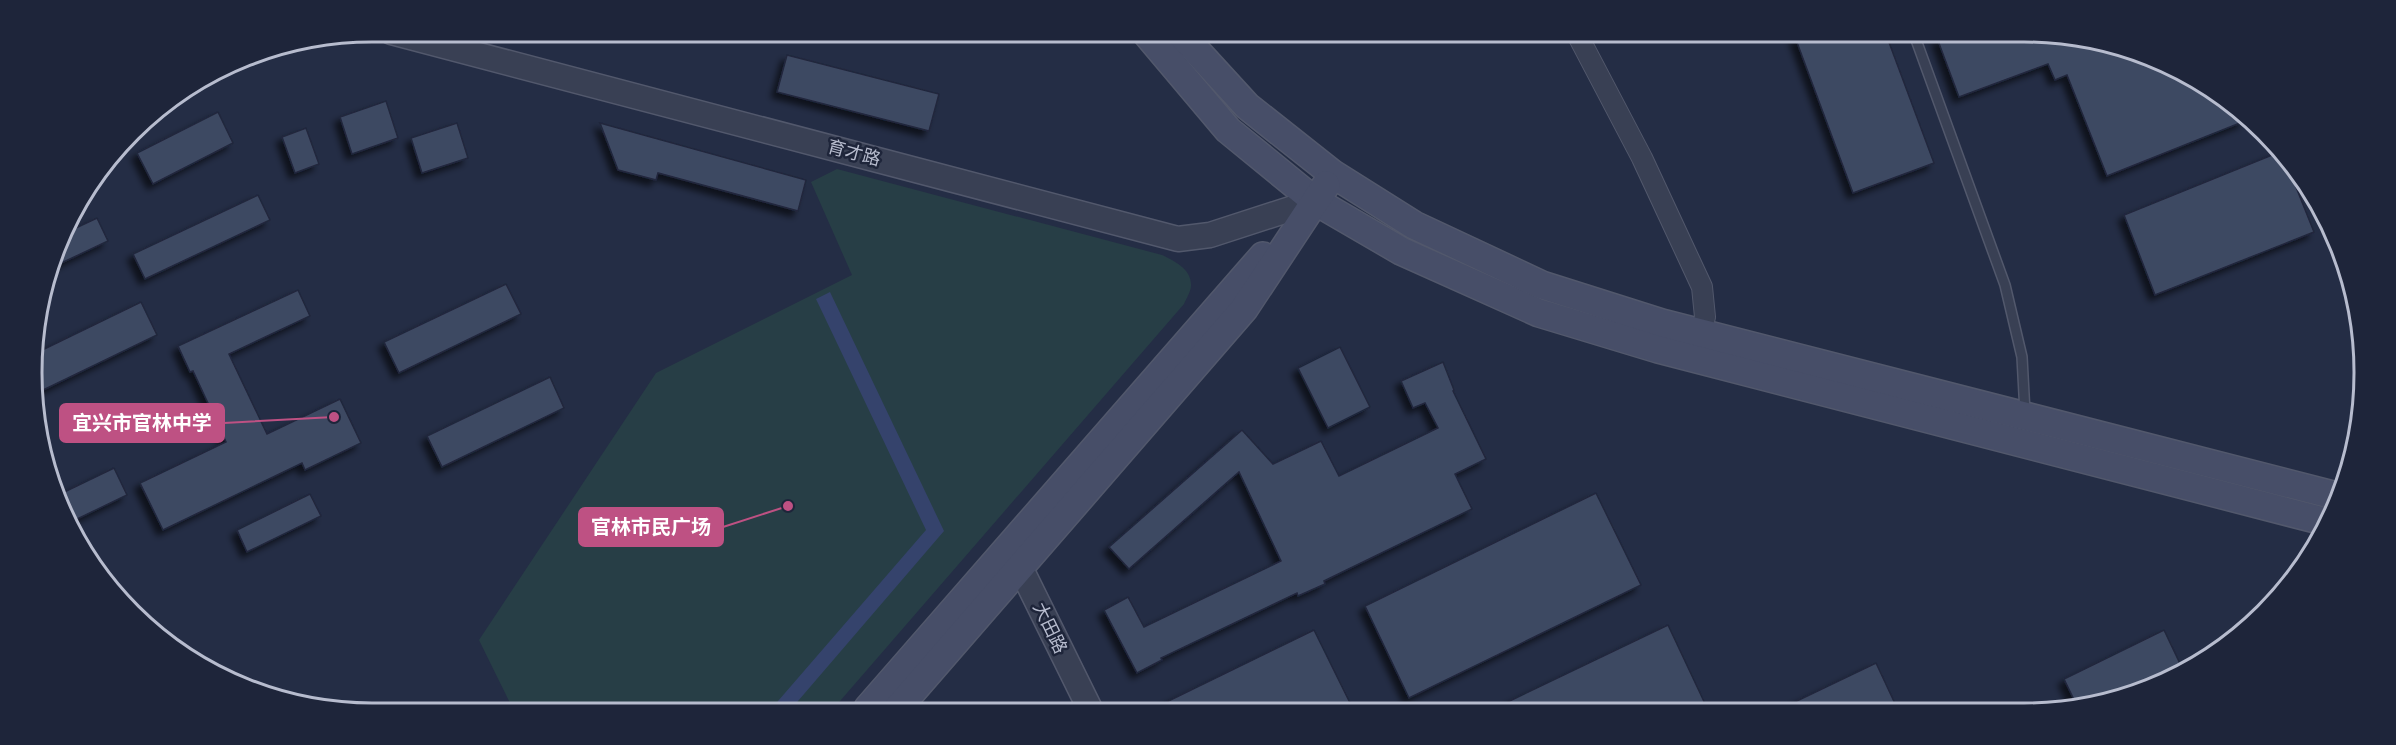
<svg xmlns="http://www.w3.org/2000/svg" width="2396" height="745" viewBox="0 0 2396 745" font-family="'Fira Sans Condensed','Noto Sans SC',sans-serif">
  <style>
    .green { fill: #273e46 }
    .water { fill: #35436c }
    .building { fill: #3e4862; stroke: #20273c; stroke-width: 1.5; filter: url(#shadow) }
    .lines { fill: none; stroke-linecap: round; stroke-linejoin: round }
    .service-casing { stroke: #52586c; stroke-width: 12 }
    .minor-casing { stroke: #52586c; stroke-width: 22 }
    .tertiary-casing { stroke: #52586c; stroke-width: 27 }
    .secondary-casing { stroke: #52586c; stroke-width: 30 }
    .service { stroke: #394054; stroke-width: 9 }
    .minor { stroke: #394054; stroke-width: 20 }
    .tertiary { stroke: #394054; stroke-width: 24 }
    .secondary { stroke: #474e68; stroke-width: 27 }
    .labels { text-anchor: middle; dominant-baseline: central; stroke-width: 5; stroke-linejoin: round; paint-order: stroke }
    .street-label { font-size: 18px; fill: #b7bcce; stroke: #1e253a }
    .rim { fill: none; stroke: #b7bcce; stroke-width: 3 }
    .leader { fill: none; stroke: #be5183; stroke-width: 2 }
    .callout-dot { fill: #be5183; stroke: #1e253a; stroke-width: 2 }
    .callout { fill: #be5183; stroke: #be5183; stroke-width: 2 }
    .callout-label { font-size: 20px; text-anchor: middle; font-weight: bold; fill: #fff }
  </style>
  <defs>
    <filter id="shadow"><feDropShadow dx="-5.5" dy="5.5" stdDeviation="3" flood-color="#0009"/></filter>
  </defs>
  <rect width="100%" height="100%" fill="#242d45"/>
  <!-- green -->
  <path class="green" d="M837,169L1162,255C1174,261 1192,269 1191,286C1191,291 1186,299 1184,304L834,708L512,707L479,640L656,373L852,275L811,182Z"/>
  <!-- water -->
  <polygon class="water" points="830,292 944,531 792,708 772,708 926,530 816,299"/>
  <!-- building -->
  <g class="building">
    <polygon points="1795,37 1887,37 1934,163 1853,193"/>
    <polygon points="1937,38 2090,38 2213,89 2245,121 2107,176 2067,75 2055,80 2048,64 1959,97"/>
    <polygon points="787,55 939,94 929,131 777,92"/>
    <polygon points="386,101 398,138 352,154 340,117"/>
    <polygon points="218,112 233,143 153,184 137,153"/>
    <polygon points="457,123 468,158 422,173 411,138"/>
    <polygon points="600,123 806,180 798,211 658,173 656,180 618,170"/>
    <polygon points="306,128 319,164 295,173 282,137"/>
    <polygon points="2277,153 2286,162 2314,232 2155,295 2124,215"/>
    <polygon points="258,195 270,220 145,279 133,254"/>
    <polygon points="97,218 108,241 53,267 63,234"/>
    <polygon points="506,284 521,314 399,373 384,342"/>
    <polygon points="298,290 310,316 229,354 267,434 340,399 361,443 305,470 302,463 163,530 140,483 226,442 193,371 190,372 178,346"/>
    <polygon points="141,302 157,335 39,392 36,353"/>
    <polygon points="1340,347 1370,407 1328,428 1298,368"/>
    <polygon points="1443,362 1454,390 1453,391 1486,459 1455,474 1472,509 1324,581 1325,584 1298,596 1297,593 1161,658 1162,660 1137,673 1104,610 1128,597 1144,627 1281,561 1239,472 1129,569 1109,547 1242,430 1273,464 1321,441 1339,476 1438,428 1425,403 1413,408 1401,381"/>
    <polygon points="550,377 564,408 442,467 427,436"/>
    <polygon points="114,468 127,495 71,522 58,495"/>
    <polygon points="1596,493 1641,585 1409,698 1365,606"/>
    <polygon points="310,494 321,516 247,552 237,530"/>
    <polygon points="1668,625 1708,710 1493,709"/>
    <polygon points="1314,630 1353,709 1152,709"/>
    <polygon points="2164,630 2183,670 2154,687 2078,708 2064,679"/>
    <polygon points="1876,663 1898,710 1778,710"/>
  </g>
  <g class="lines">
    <!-- service casing -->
    <g class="service-casing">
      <polyline id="service" points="1915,37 2005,285 2022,357 2025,413"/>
    </g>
    <!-- minor casing -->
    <g class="minor-casing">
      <polyline id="minor" points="1578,36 1642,158 1702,287 1705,317 1701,332"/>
    </g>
    <!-- tertiary casing -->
    <g class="tertiary-casing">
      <g id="tertiary">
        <polyline points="391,32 1178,239 1210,235 1315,201"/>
        <polyline points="1008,556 1020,567 1090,709"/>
      </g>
    </g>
    <!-- secondary casing -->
    <g class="secondary-casing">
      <g id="secondary">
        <polyline points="1147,34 1228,130 1315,201 1401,251 1539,313 1658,349 2327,522"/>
        <polyline points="1182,35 1247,106 1333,174 1414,225 1542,285 1662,323 2337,496"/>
        <polyline points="868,708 1263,256"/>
        <polyline points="898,708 1244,309 1326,185"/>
      </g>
    </g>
    <!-- service -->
    <use href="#service" class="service"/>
    <!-- minor -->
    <use href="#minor" class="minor"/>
    <!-- tertiary -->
    <use href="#tertiary" class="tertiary"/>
    <!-- secondary -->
    <use href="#secondary" class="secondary"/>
  </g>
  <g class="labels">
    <!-- street labels -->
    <g class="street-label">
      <text transform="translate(854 153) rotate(15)">育才路</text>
      <text transform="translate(1050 628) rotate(64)">大田路</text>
    </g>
  </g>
  <!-- crop -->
  <path d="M0 0H2396V745H0ZM372 42H2024A330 330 0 0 1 2354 372V373A330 330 0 0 1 2024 703H372A330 330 0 0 1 42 373V372A330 330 0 0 1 372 42Z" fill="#1e253a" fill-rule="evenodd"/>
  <path class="rim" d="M372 42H2024A330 330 0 0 1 2354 372V373A330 330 0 0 1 2024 703H372A330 330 0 0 1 42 373V372A330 330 0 0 1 372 42Z"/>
  <!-- callouts -->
  <path class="leader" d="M334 417L224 423M788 506L723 527"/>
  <g class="callout-dot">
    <circle cx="334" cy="417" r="6"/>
    <circle cx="788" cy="506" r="6"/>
  </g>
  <g class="callout">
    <rect x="60" y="404" width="164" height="38" rx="6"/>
    <rect x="579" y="508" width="144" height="38" rx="6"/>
  </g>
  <g class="callout-label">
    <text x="142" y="430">宜兴市官林中学</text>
    <text x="651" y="534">官林市民广场</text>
  </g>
</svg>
